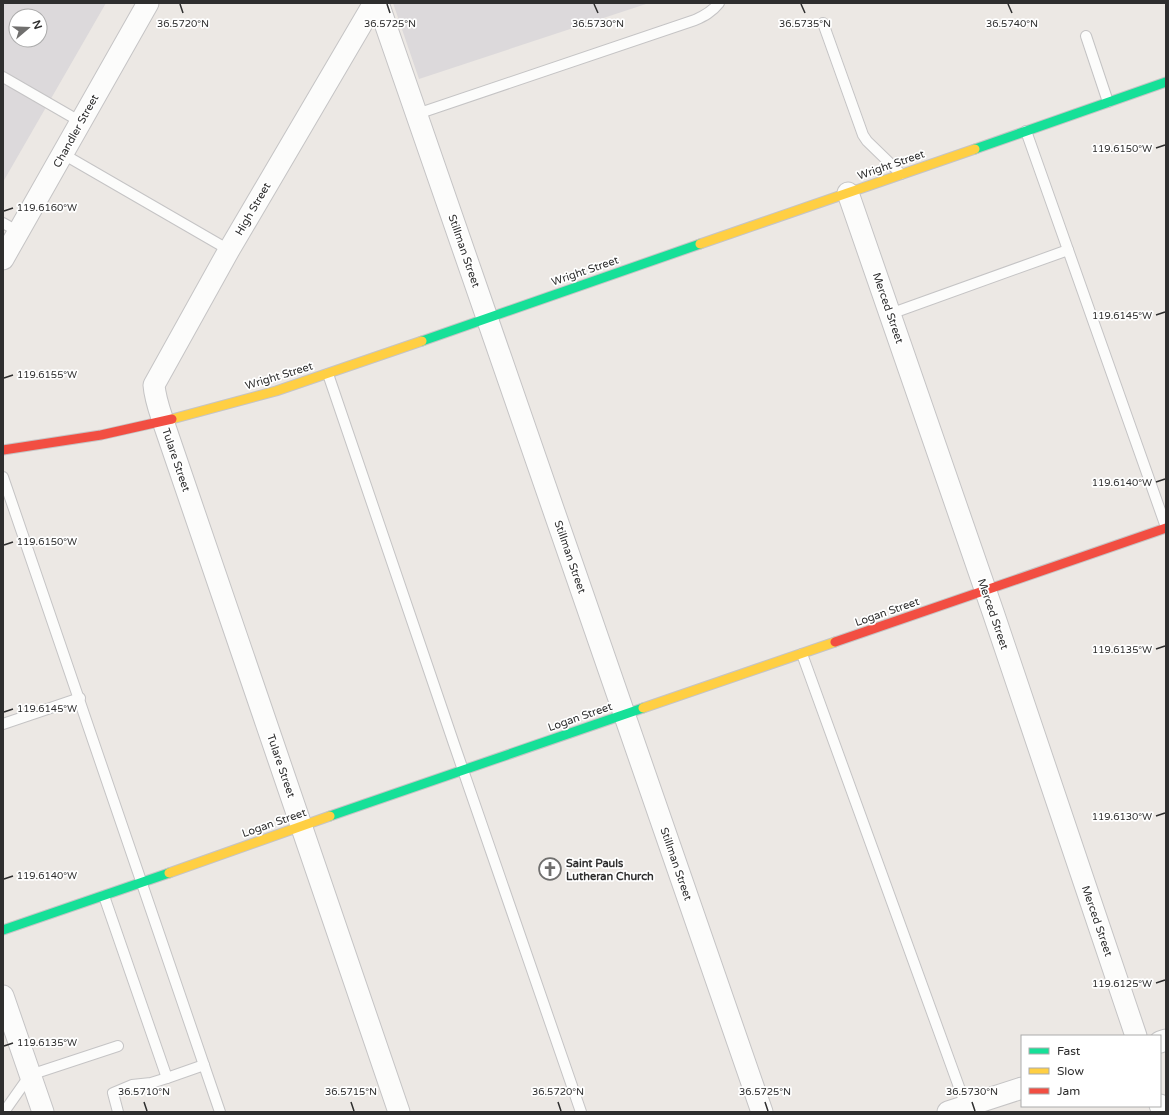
<svg xmlns="http://www.w3.org/2000/svg" width="1169" height="1115" viewBox="0 0 1169 1115" font-family="'Varela Round',sans-serif">
  <style>
    .industrial { fill: #dcd9db; fill-rule: evenodd }
    .lines { fill: none; stroke-linecap: round; stroke-linejoin: round }
    .lane-casing { stroke: #c5c4c5; stroke-width: 12 }
    .street-casing { stroke: #c5c4c5; stroke-width: 23 }
    .fast-casing { stroke: #c5c4c5; stroke-width: 11 }
    .slow-casing { stroke: #c5c4c5; stroke-width: 11 }
    .jam-casing { stroke: #c5c4c5; stroke-width: 11 }
    .lane { stroke: #fcfcfb; stroke-width: 10 }
    .street { stroke: #fcfcfb; stroke-width: 21 }
    .fast { stroke: #16e098; stroke-width: 9 }
    .slow { stroke: #ffcf43; stroke-width: 9 }
    .jam { stroke: #f24e42; stroke-width: 9 }
    .ticks { fill: none; stroke: #2e2e2e; stroke-width: 1.5 }
    .labels { text-anchor: middle; dominant-baseline: central; stroke-width: 3.5; stroke-linejoin: round; paint-order: stroke }
    .street-label { font-size: 11px; fill: #2e2e2e; stroke: #fff }
    .poi-label { font-size: 11px; font-weight: bold; fill: #2e2e2e; stroke: #fff; text-anchor: start }
    .ticks-label { font-size: 10px; text-anchor: middle; fill: #2e2e2e; stroke: #fff; stroke-width: 3.5; stroke-linejoin: round; paint-order: stroke }
  </style>
  <rect width="100%" height="100%" fill="#ece8e4"/>
  <!-- industrial -->
  <g class="industrial">
    <path d="M3,3H106L3,182ZM16,16H40V40H16Z"/>
    <polygon points="393,3 649,3 419,79"/>
  </g>
  <g class="lines">
    <!-- lane casing -->
    <g class="lane-casing">
      <g id="lane">
        <polyline points="823,23 863,135 867,141 901,174"/>
        <polyline points="1086,36 1108,102"/>
        <polyline points="3,77 81,122"/>
        <path d="M417,114L695,20C704,16 712,12 719,3"/>
        <polyline points="1026,131 1166,527"/>
        <polyline points="63,154 229,250"/>
        <polyline points="3,223 19,232"/>
        <polyline points="890,314 1068,250"/>
        <polyline points="328,374 454,744 581,1112"/>
        <polyline points="3,477 220,1112"/>
        <polyline points="802,654 967,1109"/>
        <polyline points="3,724 80,698"/>
        <polyline points="104,896 167,1078 204,1065"/>
        <polyline points="4,1112 30,1075 118,1046"/>
        <polyline points="118,1112 113,1093 132,1085 151,1083 167,1078"/>
      </g>
    </g>
    <!-- street casing -->
    <g class="street-casing">
      <g id="street">
        <path d="M374,3L229,250L154,385C155,398 159,409 163,421L399,1112"/>
        <polyline points="378,3 762,1112"/>
        <polyline points="848,193 993,612 1136,1036"/>
        <polyline points="3,259 148,3"/>
        <polyline points="3,996 43,1112"/>
        <polyline points="1160,1042 1166,1040"/>
        <polyline points="1160,1105 1163,1112"/>
        <polyline points="948,1112 1022,1088"/>
      </g>
    </g>
    <!-- fast casing -->
    <g class="fast-casing">
      <g id="fast">
        <polyline points="975,149 1166,82"/>
        <polyline points="422,341 700,244"/>
        <polyline points="330,816 643,708"/>
        <polyline points="3,930 169,873"/>
      </g>
    </g>
    <!-- slow casing -->
    <g class="slow-casing">
      <g id="slow">
        <polyline points="700,244 975,149"/>
        <polyline points="172,419 276,391 422,341"/>
        <polyline points="643,708 835,642"/>
        <polyline points="169,873 330,816"/>
      </g>
    </g>
    <!-- jam casing -->
    <g class="jam-casing">
      <g id="jam">
        <polyline points="3,450 101,435 172,419"/>
        <polyline points="835,642 1166,528"/>
      </g>
    </g>
    <!-- lane -->
    <use href="#lane" class="lane"/>
    <!-- street -->
    <use href="#street" class="street"/>
    <!-- fast -->
    <use href="#fast" class="fast"/>
    <!-- slow -->
    <use href="#slow" class="slow"/>
    <!-- jam -->
    <use href="#jam" class="jam"/>
  </g>
  <!-- ticks -->
  <path class="ticks" d="M180,4L183,13M387,4L390,13M594,4L598,13M801,4L805,13M1008,4L1012,13M1156,148L1165,145M4,211L13,208M1156,315L1165,312M4,378L13,375M1156,482L1165,479M4,545L13,542M1156,649L1165,646M4,712L13,709M1156,816L1165,813M4,879L13,876M1156,983L1165,980M4,1046L13,1043M144,1102L147,1111M351,1102L354,1111M558,1102L561,1111M765,1102L768,1111M972,1102L975,1111"/>
  <!-- icons -->
  <defs>
    <g id="church-ring" transform="scale(1.15)"><circle r="9.5" fill="#fff" stroke="#706f6e" stroke-width="1.5"/><path d="M-1.2-6h2.4v3.5h3.3v2.4h-3.3V6h-2.4V-.1h-3.3v-2.4h3.3Z" fill="#706f6e"/></g>
  </defs>
  <g fill-rule="evenodd">
    <use href="#church-ring" x="550" y="869"/>
  </g>
  <g class="labels">
    <!-- street labels -->
    <g class="street-label">
      <text transform="translate(76 131) rotate(-61)">Chandler Street</text>
      <text transform="translate(891 165) rotate(-19)">Wright Street</text>
      <text transform="translate(253 209) rotate(-60)">High Street</text>
      <text transform="translate(464 251) rotate(71)">Stillman Street</text>
      <text transform="translate(585 271) rotate(-19)">Wright Street</text>
      <text transform="translate(888 308) rotate(71)">Merced Street</text>
      <text transform="translate(279 376) rotate(-17)">Wright Street</text>
      <text transform="translate(176 460) rotate(71)">Tulare Street</text>
      <text transform="translate(570 557) rotate(71)">Stillman Street</text>
      <text transform="translate(887 612) rotate(-19)">Logan Street</text>
      <text transform="translate(993 614) rotate(71)">Merced Street</text>
      <text transform="translate(580 717) rotate(-19)">Logan Street</text>
      <text transform="translate(281 766) rotate(71)">Tulare Street</text>
      <text transform="translate(274 823) rotate(-19)">Logan Street</text>
      <text transform="translate(676 864) rotate(71)">Stillman Street</text>
      <text transform="translate(1097 921) rotate(71)">Merced Street</text>
    </g>
    <!-- poi labels -->
    <g class="poi-label">
      <text x="566" y="863">Saint Pauls<tspan x="566" dy="13">Lutheran Church</tspan></text>
    </g>
  </g>
  <g class="ticks-label">
    <text x="183" y="27">36.5720°N</text>
    <text x="390" y="27">36.5725°N</text>
    <text x="598" y="27">36.5730°N</text>
    <text x="805" y="27">36.5735°N</text>
    <text x="1012" y="27">36.5740°N</text>
    <text x="1122" y="152">119.6150°W</text>
    <text x="47" y="211">119.6160°W</text>
    <text x="1122" y="319">119.6145°W</text>
    <text x="47" y="378">119.6155°W</text>
    <text x="1122" y="486">119.6140°W</text>
    <text x="47" y="545">119.6150°W</text>
    <text x="1122" y="653">119.6135°W</text>
    <text x="47" y="712">119.6145°W</text>
    <text x="1122" y="820">119.6130°W</text>
    <text x="47" y="879">119.6140°W</text>
    <text x="1122" y="987">119.6125°W</text>
    <text x="47" y="1046">119.6135°W</text>
    <text x="144" y="1095">36.5710°N</text>
    <text x="351" y="1095">36.5715°N</text>
    <text x="558" y="1095">36.5720°N</text>
    <text x="765" y="1095">36.5725°N</text>
    <text x="972" y="1095">36.5730°N</text>
  </g>
  <!-- border -->
  <rect width="1169" height="1115" fill="none" stroke="#2e2e2e" stroke-width="8"/>
  <!-- legend -->
  <rect x="1021" y="1035" width="140" height="72" fill="#ffffff" stroke="#ababab"/>
  <rect x="1029" y="1048" width="20" height="6" fill="#16e098" stroke="#ababab"/>
  <text x="1057" y="1055" font-size="12" fill="#2e2e2e">Fast</text>
  <rect x="1029" y="1068" width="20" height="6" fill="#ffcf43" stroke="#ababab"/>
  <text x="1057" y="1075" font-size="12" fill="#2e2e2e">Slow</text>
  <rect x="1029" y="1088" width="20" height="6" fill="#f24e42" stroke="#ababab"/>
  <text x="1057" y="1095" font-size="12" fill="#2e2e2e">Jam</text>
  <!-- north arrow -->
  <g transform="translate(28 28) rotate(71)"><circle r="19" fill="#ffffff" stroke="#ababab"/>
  <path d="M0-3L7 15L0 10L-7 15Z" fill="#706f6e"/>
  <text y="-6" font-size="11" font-weight="bold" text-anchor="middle" fill="#2e2e2e">N</text>
  </g>
</svg>
